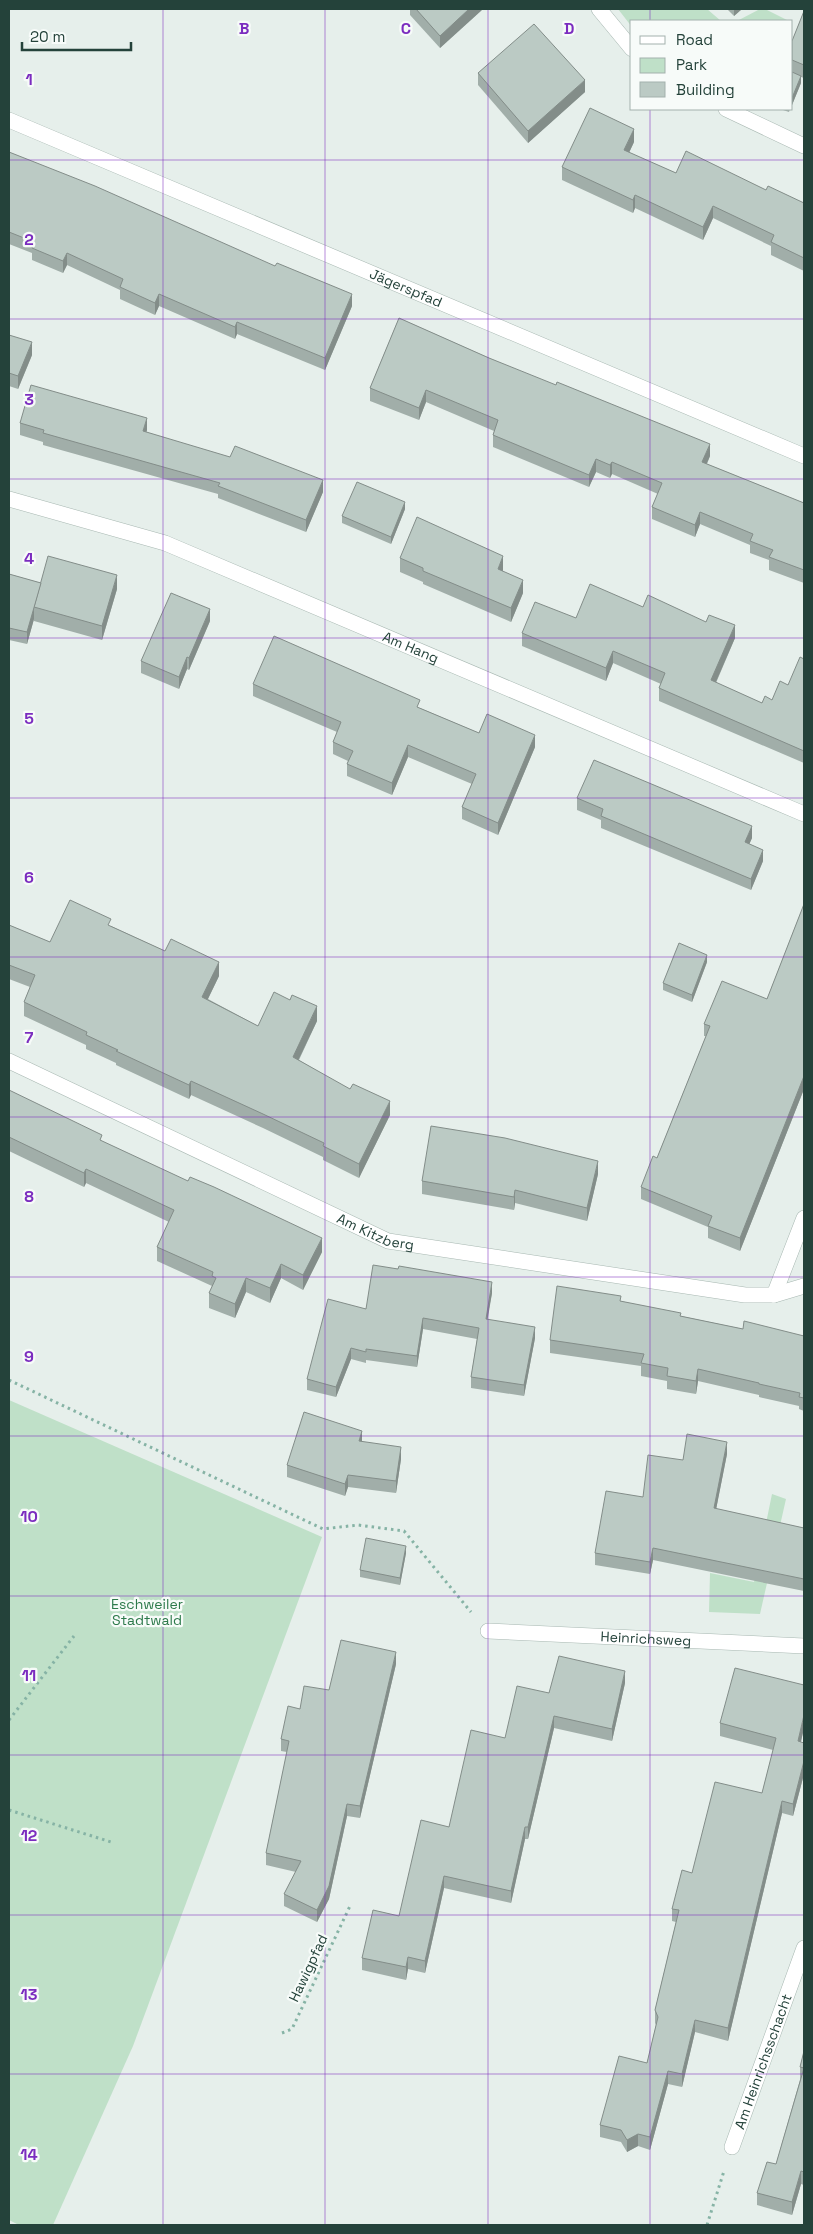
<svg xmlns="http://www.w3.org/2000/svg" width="813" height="2234" viewBox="0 0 813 2234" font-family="'Space Grotesk',sans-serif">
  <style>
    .green { fill: #bfe0c8 }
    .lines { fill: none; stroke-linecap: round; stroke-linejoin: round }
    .minor-casing { stroke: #a8b8b2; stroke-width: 16 }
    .path { stroke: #86b3a5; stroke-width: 3; stroke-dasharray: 2.5 4; stroke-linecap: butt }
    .minor { stroke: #fff; stroke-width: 15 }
    .wall { fill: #a1aea9 }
    .shaded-wall { fill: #838d89 }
    .building { fill: #bbcac4; stroke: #838d89 }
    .grid { fill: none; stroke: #7b2cbf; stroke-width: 1; stroke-opacity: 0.55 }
    .labels { text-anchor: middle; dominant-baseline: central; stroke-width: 4.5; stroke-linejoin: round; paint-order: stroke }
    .street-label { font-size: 14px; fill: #24423a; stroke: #f7fbf9 }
    .park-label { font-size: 14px; fill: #2d7a4b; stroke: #f7fbf9 }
    .grid-label { font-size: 16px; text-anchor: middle; font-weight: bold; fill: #7b2cbf; stroke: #f7fbf9; stroke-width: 4.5; stroke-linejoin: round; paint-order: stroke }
  </style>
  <rect width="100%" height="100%" fill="#e6efeb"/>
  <!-- green -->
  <g class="green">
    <polygon points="618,9 707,9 721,21 632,21 632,27"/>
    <polygon points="760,9 765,9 789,21 737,21"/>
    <polygon points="9,1400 322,1537 133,2046 53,2225 19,2225 9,2220"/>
    <polygon points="772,1494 786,1499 760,1614 709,1612 710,1573 754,1582"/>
  </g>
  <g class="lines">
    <!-- minor casing -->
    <g class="minor-casing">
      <g id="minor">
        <polyline points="599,9 632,49"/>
        <polyline points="726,109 804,146"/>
        <path id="s1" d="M9,120L804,456"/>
        <path id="s2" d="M9,499L165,543L804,814"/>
        <path id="s3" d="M9,1061L388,1241L745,1295H774L804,1286"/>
        <polyline points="774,1295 804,1218"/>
        <path id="s4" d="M488,1631L804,1646"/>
        <path id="s5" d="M732,2147L804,1948"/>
      </g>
    </g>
    <!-- path -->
    <g class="path">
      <polyline points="9,1380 323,1529 358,1525 404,1531 471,1612"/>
      <polyline points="9,1720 74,1636"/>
      <polyline points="9,1810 111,1842"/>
      <polyline points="282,2033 292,2029 350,1906"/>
      <polyline points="707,2225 724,2171"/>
    </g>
    <!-- minor -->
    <use href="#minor" class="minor"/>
  </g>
  <!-- wall -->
  <g class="wall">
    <polygon points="410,9 483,9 440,48 410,15"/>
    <polygon points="727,9 742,9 734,16"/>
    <polygon points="804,11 804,78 801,77 801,83 792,105 792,41"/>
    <polygon points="478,73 585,92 528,143 478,85"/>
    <polygon points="780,109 790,109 789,112"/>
    <polygon points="634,142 629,153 676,173 766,190 804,203 804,271 771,255 771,246 713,218 703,240 635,208 633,213 562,180 562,167"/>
    <polygon points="9,152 352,306 325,370 237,334 235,339 159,306 155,315 120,299 120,290 67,265 63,273 32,260 32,253 9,244"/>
    <polygon points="399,318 710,456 707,464 804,503 804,583 769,570 769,560 750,553 750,545 700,524 695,537 652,519 652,507 658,494 612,474 610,478 596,472 589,487 493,447 493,435 494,431 426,402 419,420 370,401 370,388"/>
    <polygon points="9,335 32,355 18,389 9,386"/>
    <polygon points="20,423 147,430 146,432 323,492 306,532 218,498 218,494 43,445 43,442 20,435"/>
    <polygon points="405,509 391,544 342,523 342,516"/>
    <polygon points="400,558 503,570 503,571 523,593 511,622 423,584 423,582 400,572"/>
    <polygon points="9,574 41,583 117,589 102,640 34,621 34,619 27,644 9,640"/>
    <polygon points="643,607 735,638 716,683 762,703 772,700 788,685 804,659 804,763 659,701 659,688 661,684 613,663 606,681 522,646 522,633 576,618"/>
    <polygon points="210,621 189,670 187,669 179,689 141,673 141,661"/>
    <polygon points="253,684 420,708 479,733 535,747 498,835 462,819 462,807 472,784 408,757 392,795 347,776 347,764 348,761 333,754 333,742 337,732 253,696"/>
    <polygon points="577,798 752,838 749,844 763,861 751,890 601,828 601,820 577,810"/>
    <polygon points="804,904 804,1089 740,1251 708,1238 708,1227 641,1199 641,1187 657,1158 706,1036 704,1036 704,1024 767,999"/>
    <polygon points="9,925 50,942 111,926 219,976 208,999 258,1026 317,1021 299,1060 390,1115 359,1178 323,1160 323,1157 263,1128 191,1095 189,1099 116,1065 116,1063 86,1049 86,1045 24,1016 24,1002 30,987 9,979"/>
    <polygon points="707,962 692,1002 663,990 663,983"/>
    <polygon points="9,1090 102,1141 322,1252 303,1290 281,1278 270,1303 246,1292 235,1318 209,1308 209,1293 212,1286 157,1261 157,1247 169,1222 86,1183 84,1187 9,1151"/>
    <polygon points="598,1174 587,1221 515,1203 514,1210 422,1194 422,1181"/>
    <polygon points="492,1293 487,1319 535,1338 524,1396 471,1388 471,1377 477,1339 423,1329 417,1367 366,1360 366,1363 351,1359 336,1397 307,1390 307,1379 366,1309"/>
    <polygon points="621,1301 681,1316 743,1329 804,1336 804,1411 799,1409 799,1406 759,1397 759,1395 698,1381 696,1394 667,1389 667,1381 641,1376 641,1366 550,1353 550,1340"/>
    <polygon points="362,1442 401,1459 396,1493 348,1487 345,1496 287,1477 287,1465"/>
    <polygon points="727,1454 716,1509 804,1528 804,1591 653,1560 650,1574 595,1565 595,1553 643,1497 683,1460"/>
    <polygon points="406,1553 400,1585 360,1577 360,1570"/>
    <polygon points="396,1664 360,1818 347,1816 329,1899 317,1922 284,1906 284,1894 296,1872 266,1865 266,1853 287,1752 281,1751 281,1739 300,1709 329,1690"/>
    <polygon points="625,1683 612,1741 554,1728 528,1839 525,1839 511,1903 444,1888 425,1973 408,1969 406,1980 362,1970 362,1958 399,1916 449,1827 505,1738 549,1693"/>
    <polygon points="720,1723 804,1728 801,1742 804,1743 804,1774 793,1816 782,1813 728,2041 695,2032 682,2087 668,2084 650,2150 638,2146 627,2152 621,2142 600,2137 600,2125 647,2063 656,2025 655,2023 655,2010 676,1922 672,1921 672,1909 692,1873 762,1793 773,1750 720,1736"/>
    <polygon points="804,2051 804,2185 801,2184 792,2215 757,2205 757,2193 776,2164 800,2080 800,2067"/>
  </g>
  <!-- shaded-wall -->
  <g class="shaded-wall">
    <polygon points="469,9 483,9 440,48 440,36"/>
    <polygon points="734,9 742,9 734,16"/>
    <polygon points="801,76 801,83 792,105 792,98"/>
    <polygon points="585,80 585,92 528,143 528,131"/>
    <polygon points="634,129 634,142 624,163 624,150"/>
    <polygon points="635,195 635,208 633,213 633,200"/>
    <polygon points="713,206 713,218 703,240 703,227"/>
    <polygon points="67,253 67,265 63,273 63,261"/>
    <polygon points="159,294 159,306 155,315 155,303"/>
    <polygon points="352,294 352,306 325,370 325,358"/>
    <polygon points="237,322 237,334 235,339 235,327"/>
    <polygon points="32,342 32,355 18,389 18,376"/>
    <polygon points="426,390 426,402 419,420 419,408"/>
    <polygon points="147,418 147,430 143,443 143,431"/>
    <polygon points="710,444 710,456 702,474 702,462"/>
    <polygon points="596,459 596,472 589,487 589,475"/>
    <polygon points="612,462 612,474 610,478 610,465"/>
    <polygon points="323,480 323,492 306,532 306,520"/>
    <polygon points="405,502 405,509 391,544 391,537"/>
    <polygon points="700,512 700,524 695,537 695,525"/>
    <polygon points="503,556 503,570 498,583 498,569"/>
    <polygon points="117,575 117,589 102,640 102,626"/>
    <polygon points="523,580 523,593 511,622 511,608"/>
    <polygon points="41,583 34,607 34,619 27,644 27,632"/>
    <polygon points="210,609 210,621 189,670 189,658"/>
    <polygon points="735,625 735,638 711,693 711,680"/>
    <polygon points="613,651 613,663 606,681 606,668"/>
    <polygon points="187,657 187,669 179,689 179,677"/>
    <polygon points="535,735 535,747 498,835 498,823"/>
    <polygon points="408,745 408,757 392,795 392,783"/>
    <polygon points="752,826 752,838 745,854 745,842"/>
    <polygon points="763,850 763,861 751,890 751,879"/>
    <polygon points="707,955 707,962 692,1002 692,995"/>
    <polygon points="219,962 219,976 202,1011 202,997"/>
    <polygon points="317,1006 317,1021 293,1071 293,1057"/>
    <polygon points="804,1076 804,1089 740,1251 740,1238"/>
    <polygon points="191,1081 191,1095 189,1099 189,1085"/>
    <polygon points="390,1101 390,1115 359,1178 359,1164"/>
    <polygon points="598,1161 598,1174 587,1221 587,1208"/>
    <polygon points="86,1169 86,1183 84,1187 84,1173"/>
    <polygon points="515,1190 515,1203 514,1210 514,1197"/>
    <polygon points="322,1238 322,1252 303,1290 303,1275"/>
    <polygon points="281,1264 281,1278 270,1303 270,1288"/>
    <polygon points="246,1278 246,1292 235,1318 235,1304"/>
    <polygon points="492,1282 492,1293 486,1329 486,1319"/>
    <polygon points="423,1318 423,1329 417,1367 417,1356"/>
    <polygon points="535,1327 535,1338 524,1396 524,1385"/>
    <polygon points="351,1348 351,1359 336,1397 336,1387"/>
    <polygon points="698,1369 698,1381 696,1394 696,1381"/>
    <polygon points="362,1431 362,1443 359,1441"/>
    <polygon points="727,1442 727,1454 714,1520 714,1508"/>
    <polygon points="401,1447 401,1459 396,1493 396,1481"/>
    <polygon points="348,1475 348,1487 345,1496 345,1484"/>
    <polygon points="406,1546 406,1553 400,1585 400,1578"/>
    <polygon points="653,1548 653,1560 650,1574 650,1562"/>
    <polygon points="396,1652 396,1664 360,1818 360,1806"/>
    <polygon points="625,1671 625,1683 612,1741 612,1729"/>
    <polygon points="804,1715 804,1728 798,1754 798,1741"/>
    <polygon points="554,1716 554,1728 528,1839 528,1827"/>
    <polygon points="804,1761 804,1774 793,1816 793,1804"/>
    <polygon points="782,1801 782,1813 728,2041 728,2028"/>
    <polygon points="347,1804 347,1816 329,1899 317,1922 317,1910"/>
    <polygon points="525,1827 525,1839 511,1903 511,1891"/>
    <polygon points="444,1876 444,1888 425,1973 425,1961"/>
    <polygon points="408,1957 408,1969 406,1980 406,1967"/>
    <polygon points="695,2020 695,2032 682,2087 682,2074"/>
    <polygon points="668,2071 668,2084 650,2150 650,2137"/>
    <polygon points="638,2134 638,2146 627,2152 627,2140"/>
    <polygon points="801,2171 801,2184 792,2215 792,2202"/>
  </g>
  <!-- building -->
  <g class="building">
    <polygon points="416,9 469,9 440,36"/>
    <polygon points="804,11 804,65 792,60 792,41"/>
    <polygon points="534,24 585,80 528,131 478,73"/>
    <polygon points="792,72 801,76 792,98"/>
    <polygon points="590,108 634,129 624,150 676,173 686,151 766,190 768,186 804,203 804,258 771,242 774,235 713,206 703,227 635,195 633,200 562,167"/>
    <polygon points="9,152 95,186 275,266 277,263 352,294 325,358 237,322 235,327 159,294 155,303 120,287 123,279 67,253 63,261 32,248 34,242 9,232"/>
    <polygon points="399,318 489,358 556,385 557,382 710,444 702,462 804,503 804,570 769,557 773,550 750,541 753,534 700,512 695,525 652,507 662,483 612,462 610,465 596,459 589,475 493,435 498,420 426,390 419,408 370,388"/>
    <polygon points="9,335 32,342 18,376 9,373"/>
    <polygon points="31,385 147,418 143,431 230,457 235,446 323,480 306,520 218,486 220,483 43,433 44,430 20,423"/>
    <polygon points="357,482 405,502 391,537 342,516"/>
    <polygon points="417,517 503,556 498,569 523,580 511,608 423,571 423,568 400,558"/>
    <polygon points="48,556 117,575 102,626 34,607"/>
    <polygon points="9,574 41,583 27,632 9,628"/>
    <polygon points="590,584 643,607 648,595 706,622 709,615 735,625 711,680 762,703 765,696 772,700 780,681 788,685 800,657 804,659 804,751 659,688 665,673 613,651 606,668 522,633 535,602 576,618"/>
    <polygon points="171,593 210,609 189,658 187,657 179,677 141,661"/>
    <polygon points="274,636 420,700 417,707 479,733 487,714 535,735 498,823 462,807 476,774 408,745 392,783 347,764 353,751 333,742 341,722 253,684"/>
    <polygon points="594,760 752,826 745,842 763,850 751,879 601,816 603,809 577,798"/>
    <polygon points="70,900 111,919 108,925 165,951 171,939 219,962 202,997 258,1026 274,992 290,1000 292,995 317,1006 293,1057 350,1089 353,1084 390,1101 359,1164 323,1146 324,1143 263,1114 191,1081 189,1085 116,1051 118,1050 86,1035 87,1032 24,1002 35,975 9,965 9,925 50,942"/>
    <polygon points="804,904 804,1076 740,1238 708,1226 712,1216 641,1187 653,1156 657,1158 710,1026 704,1024 722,981 767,999"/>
    <polygon points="679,943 707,955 692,995 663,983"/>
    <polygon points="9,1090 102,1135 100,1140 188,1181 190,1177 214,1187 322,1238 303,1275 281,1264 270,1288 246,1278 235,1304 209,1293 216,1278 212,1276 213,1272 157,1247 174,1210 86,1169 84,1173 9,1137"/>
    <polygon points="431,1126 505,1138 598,1161 587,1208 515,1190 514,1197 422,1181"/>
    <polygon points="373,1265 398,1269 399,1266 492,1282 486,1319 535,1327 524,1385 471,1377 479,1328 423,1318 417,1356 366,1349 366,1352 351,1348 336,1387 307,1379 328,1299 366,1309"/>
    <polygon points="557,1286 621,1296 620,1301 681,1313 680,1316 743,1329 744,1321 804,1336 804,1398 799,1397 800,1393 759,1384 759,1383 698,1369 696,1381 667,1376 668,1368 641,1363 644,1354 550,1340"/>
    <polygon points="304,1412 362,1431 359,1441 401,1447 396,1481 348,1475 345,1484 287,1465"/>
    <polygon points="687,1434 727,1442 714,1508 804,1528 804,1579 653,1548 650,1562 595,1553 606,1491 643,1497 648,1455 683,1460"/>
    <polygon points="366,1538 406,1546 400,1578 360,1570"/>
    <polygon points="341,1640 396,1652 360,1806 347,1804 329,1886 317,1910 284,1894 301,1861 266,1853 289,1741 281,1739 288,1706 300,1709 304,1686 329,1690"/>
    <polygon points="559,1656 625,1671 612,1729 554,1716 528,1827 525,1827 511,1891 444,1876 425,1961 408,1957 406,1967 362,1958 373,1910 399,1916 421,1820 449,1827 471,1730 505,1738 517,1686 549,1693"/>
    <polygon points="735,1668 804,1685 804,1715 798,1741 804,1743 804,1761 793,1804 782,1801 728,2028 695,2020 682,2074 668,2071 650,2137 638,2134 627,2140 621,2130 600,2125 619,2056 647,2063 658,2017 655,2010 679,1910 672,1909 682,1870 692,1873 715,1782 762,1793 776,1738 720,1723"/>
    <polygon points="804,2051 804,2172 801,2171 792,2202 757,2193 767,2162 776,2164 804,2068 800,2067"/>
  </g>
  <!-- grid -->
  <path class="grid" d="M163,9V2225M325,9V2225M488,9V2225M650,9V21M650,109V2225M9,160H804M9,319H804M9,479H804M9,638H804M9,798H804M9,957H804M9,1117H804M9,1277H804M9,1436H804M9,1596H804M9,1755H804M9,1915H804M9,2074H804"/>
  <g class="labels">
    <!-- street labels -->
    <g class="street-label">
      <text stroke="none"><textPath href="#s1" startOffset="431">Jägerspfad</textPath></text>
      <text stroke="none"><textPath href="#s2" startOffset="429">Am Hang</textPath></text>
      <text stroke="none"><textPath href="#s3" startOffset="405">Am Kitzberg</textPath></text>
      <text stroke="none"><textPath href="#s4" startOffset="158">Heinrichsweg</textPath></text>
      <text transform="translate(308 1968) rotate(-65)">Hawigpfad</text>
      <text stroke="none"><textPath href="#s5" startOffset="91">Am Heinrichsschacht</textPath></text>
    </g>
    <!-- park labels -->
    <g class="park-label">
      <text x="147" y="1604">Eschweiler<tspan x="147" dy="16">Stadtwald</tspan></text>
    </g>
  </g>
  <g class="grid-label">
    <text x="244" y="34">B</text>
    <text x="406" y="34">C</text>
    <text x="569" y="34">D</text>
    <text x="29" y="85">1</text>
    <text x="29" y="245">2</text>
    <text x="29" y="405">3</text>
    <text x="29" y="564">4</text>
    <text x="29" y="724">5</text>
    <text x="29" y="883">6</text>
    <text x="29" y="1043">7</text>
    <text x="29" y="1202">8</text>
    <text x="29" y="1362">9</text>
    <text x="29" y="1522">10</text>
    <text x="29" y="1681">11</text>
    <text x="29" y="1841">12</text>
    <text x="29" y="2000">13</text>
    <text x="29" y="2160">14</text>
  </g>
  <!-- border -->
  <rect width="813" height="2234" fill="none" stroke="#24423a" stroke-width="20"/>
  <!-- legend -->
  <rect x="630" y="20" width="162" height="90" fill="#f7fbf9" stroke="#a3b1ad"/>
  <rect x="640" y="36" width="25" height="8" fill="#ffffff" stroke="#a3b1ad"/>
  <text x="676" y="45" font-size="15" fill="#24423a">Road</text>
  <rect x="640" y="58" width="25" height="15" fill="#bfe0c8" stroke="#a3b1ad"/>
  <text x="676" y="70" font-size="15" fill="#24423a">Park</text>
  <rect x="640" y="82" width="25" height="15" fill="#bbcac4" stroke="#a3b1ad"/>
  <text x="676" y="95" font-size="15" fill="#24423a">Building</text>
  <!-- scale -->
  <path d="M22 42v8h109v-8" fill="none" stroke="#24423a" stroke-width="2.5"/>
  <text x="30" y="42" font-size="15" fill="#24423a" stroke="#f7fbf9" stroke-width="4" paint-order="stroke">20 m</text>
</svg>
